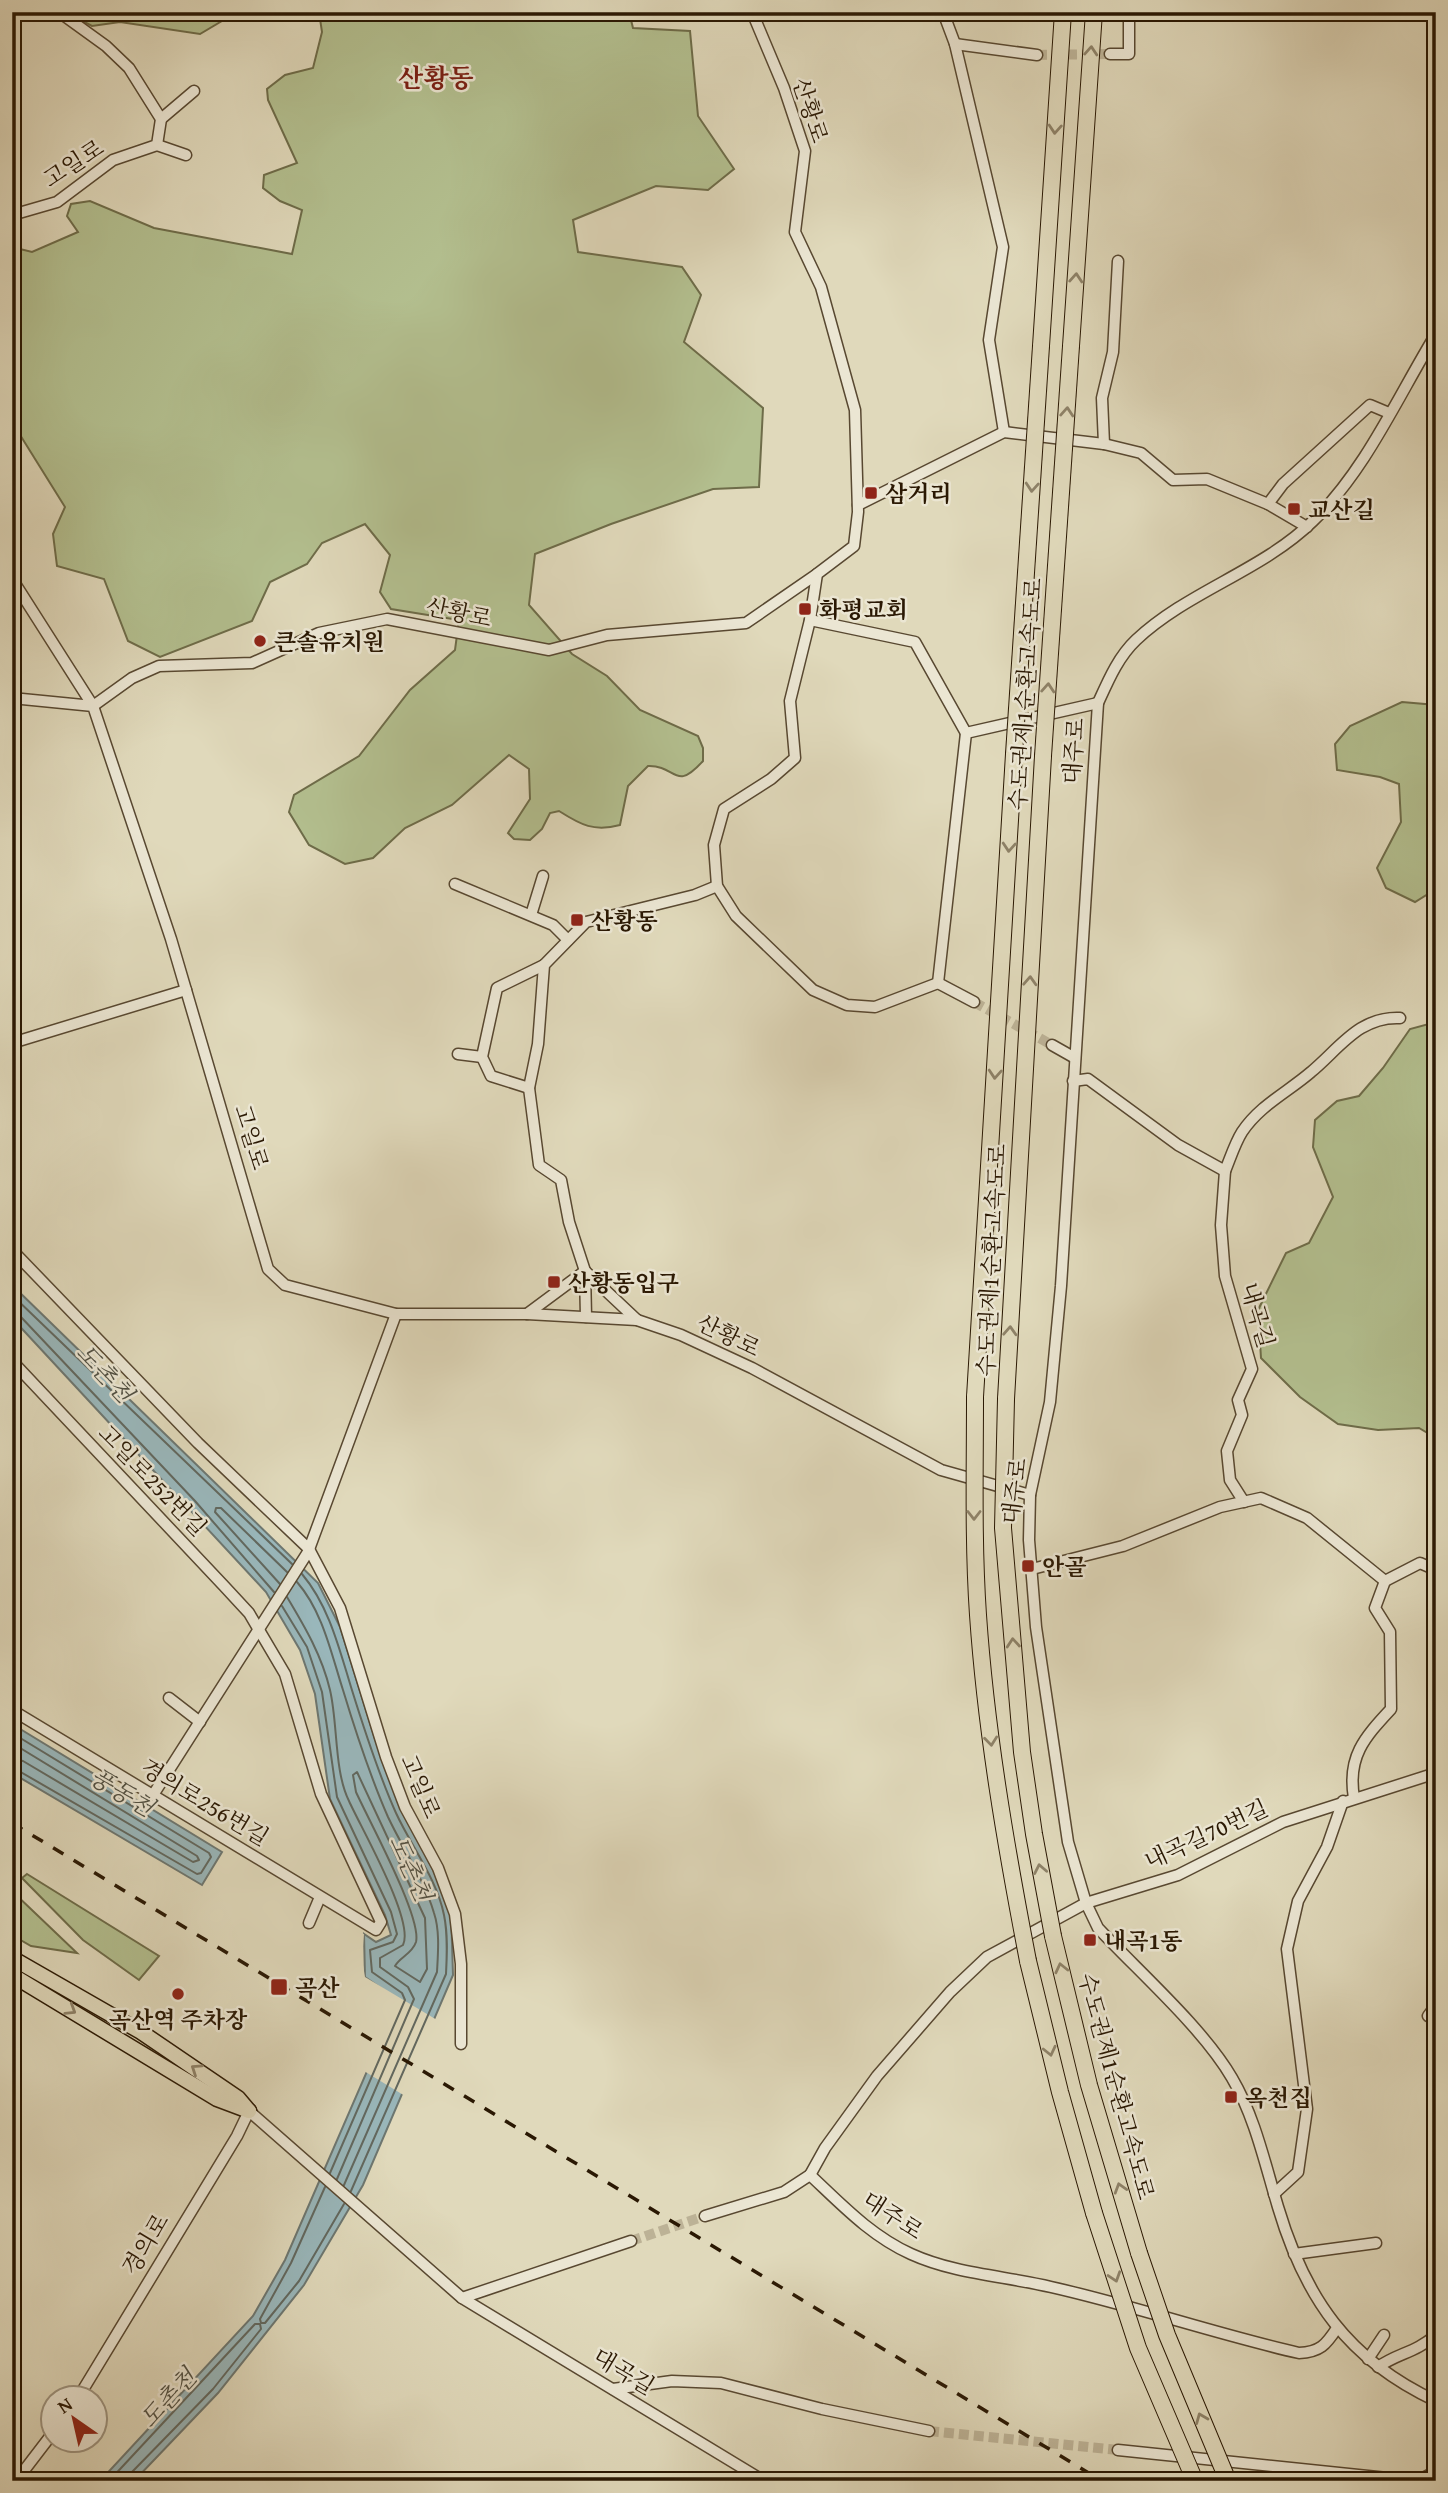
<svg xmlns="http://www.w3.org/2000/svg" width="1448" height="2493" viewBox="0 0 1448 2493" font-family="'Gentium Book Plus','Noto Serif KR',serif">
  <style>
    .green { fill: #b3bf8f; stroke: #6e6c49; stroke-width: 2 }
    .water { fill: #99b7bb; stroke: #6d7771; stroke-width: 2 }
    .pier { fill: #e0d9bb }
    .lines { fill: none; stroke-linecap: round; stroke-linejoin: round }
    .shore { stroke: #62685f; stroke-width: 2 }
    .minor-tunnel { stroke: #bcb296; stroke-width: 10; stroke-dasharray: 10 5; stroke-linecap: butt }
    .minor-casing { stroke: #584831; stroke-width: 13 }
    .major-casing { stroke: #2a1803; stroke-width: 17 }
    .highway-casing { stroke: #2a1803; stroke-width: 18 }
    .minor { stroke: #ebe6d3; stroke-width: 10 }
    .major { stroke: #e0d9bb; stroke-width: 14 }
    .highway { stroke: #e0d9bb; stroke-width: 16 }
    .rail { stroke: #2a1803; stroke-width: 3.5; stroke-dasharray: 12 12; stroke-linecap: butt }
    .highway-bridge-casing { stroke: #2a1803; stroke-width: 18; stroke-linecap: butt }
    .highway-bridge { stroke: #e0d9bb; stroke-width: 16 }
    .oneway { stroke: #8e8268 }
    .poi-dot { fill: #8f2418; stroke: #ebe6d3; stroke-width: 2.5 }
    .labels { text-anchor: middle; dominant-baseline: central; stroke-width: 5; stroke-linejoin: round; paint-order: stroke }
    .street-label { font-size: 23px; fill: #2a1803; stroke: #ebe6d3 }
    .poi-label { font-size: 23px; font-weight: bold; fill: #2a1803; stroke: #ebe6d3; text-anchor: start }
    .water-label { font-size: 24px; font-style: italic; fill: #515043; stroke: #ebe6d3 }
    .quarter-label { font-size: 26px; font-weight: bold; fill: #7a1f14; stroke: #ebe6d3 }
  </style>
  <rect width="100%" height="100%" fill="#e0d9bb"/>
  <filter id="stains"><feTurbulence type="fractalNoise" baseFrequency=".00286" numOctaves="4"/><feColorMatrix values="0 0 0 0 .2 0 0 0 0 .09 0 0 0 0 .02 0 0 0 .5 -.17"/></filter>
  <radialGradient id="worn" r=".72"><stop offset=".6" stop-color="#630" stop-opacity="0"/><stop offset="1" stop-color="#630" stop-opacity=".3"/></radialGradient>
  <!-- green -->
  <g class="green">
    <polygon points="65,12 237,12 200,34 120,22 92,26"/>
    <path d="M319,12H629L633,28L690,31L698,116L734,169L708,190L656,186L573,220L578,252L682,267L701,295L684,342L763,408L759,487L713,489L611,524L535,554L529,605L572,654L607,676L640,710L698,736L703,748V761C674,793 677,765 648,766L628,786L620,825C594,832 581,825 559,811L550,813L542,829L530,840L514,839L508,833L530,799L529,769L509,755L452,805L405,828L373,858L345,864L309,845L289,812L294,795L359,756L410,690L455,650L459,620L391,609L380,592L390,555L365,524L322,543L307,564L270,582L252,621L160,657L128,641L104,579L57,566L53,534L65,507L12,422V247L32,252L78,232L67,216L71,204L90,201L154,228L292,254L302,210L280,201L263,188L264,175L297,163L268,100L267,89L285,75L313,68L322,32Z"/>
    <polygon points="1402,702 1436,705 1436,889 1415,902 1386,888 1377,868 1401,822 1399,784 1380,777 1337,770 1335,744 1350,726"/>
    <polygon points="1436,1022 1436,1438 1419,1428 1378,1430 1338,1424 1300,1397 1261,1358 1258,1310 1286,1253 1309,1243 1333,1197 1313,1147 1315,1120 1337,1101 1359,1096 1383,1068 1410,1029"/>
    <polygon points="27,1874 159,1956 139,1980 83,1940 22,1878"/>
    <polygon points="12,1891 77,1953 31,1946 12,1935"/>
  </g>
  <!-- water -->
  <g class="water">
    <polygon points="12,1285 318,1583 340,1627 375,1739 402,1810 439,1881 451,1912 453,1975 363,2185 304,2285 218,2393 134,2481 100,2481 253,2316 285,2260 398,2000 365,1977 364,1934 376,1942 391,1935 385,1915 330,1799 315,1694 300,1650 266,1592 12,1318"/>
    <polygon points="12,1724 222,1852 202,1885 12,1773"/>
  </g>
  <!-- pier -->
  <polygon class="pier" points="361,1933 364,1934 362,1959 365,1977 437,2020 405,2096 364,2071 394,2001 362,1979 359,1960"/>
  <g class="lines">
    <!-- shore -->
    <g class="shore">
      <polyline points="12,1295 292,1564"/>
      <polyline points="12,1314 20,1316 195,1501 274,1592"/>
      <path d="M302,1574C329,1606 339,1648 351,1687C364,1729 378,1773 396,1813C411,1846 437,1879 444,1915C448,1934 447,1955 446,1974L351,2191"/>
      <path d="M297,1582C323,1612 331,1653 343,1690C356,1733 370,1776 388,1817C403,1849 424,1879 434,1913C440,1931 438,1953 437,1972L344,2185"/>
      <polyline points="280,1584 215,1512 216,1508 221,1508 287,1572"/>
      <path d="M287,1597C305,1627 322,1656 330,1690C338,1724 334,1771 349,1801C361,1828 415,1921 403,1945L380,1958V1967L408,1987L414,1999L337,2179"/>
      <polyline points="282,1606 307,1647 322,1692 337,1797 391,1912 397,1934 393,1942 370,1950 372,1972 402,1993 405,2000 330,2173"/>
      <polyline points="12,1733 209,1853 211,1857 201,1873 197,1874 12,1767"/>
      <polyline points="12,1743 197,1856 199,1860 193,1862 23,1761 12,1759"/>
      <path d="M357,1772L425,1918L427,1969L420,1982L395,1966C400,1957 412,1954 416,1942C422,1917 368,1819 356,1792L353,1775Z"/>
      <polyline points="325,2187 291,2263 260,2319 261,2323 265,2323 299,2281 344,2204"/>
      <polyline points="109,2481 255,2324 260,2324 261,2329 213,2389 131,2473 129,2481"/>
    </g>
    <!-- minor-tunnel -->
    <g class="minor-tunnel">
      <polyline points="1037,55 1110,54"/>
      <polyline points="974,1002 1052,1045"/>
      <polyline points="631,2241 705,2216"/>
      <polyline points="929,2431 1118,2450"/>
    </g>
    <!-- minor casing -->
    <g class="minor-casing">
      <g id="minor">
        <polyline points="752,12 784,88 805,151 795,232 821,287 855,410 858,512 854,546 817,574 810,620 790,701 795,758 771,779 724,809 714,845 717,886 736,916 813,990 847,1005 875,1007 938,983"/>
        <polyline points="943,12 955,44 1003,247 989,340 1004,432"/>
        <polyline points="955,44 1037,55"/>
        <polyline points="1110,54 1129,54 1129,12"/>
        <polyline points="161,119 194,91"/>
        <polyline points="157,145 186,155"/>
        <polyline points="12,215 57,202 113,160 157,145 161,119 129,68 106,46 59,12"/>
        <path d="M1436,334C1398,396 1366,470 1313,521C1262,571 1188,591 1136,640C1118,657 1108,681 1098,703L1061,1286L1050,1402L1030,1495L1029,1540L1036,1627L1068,1842L1086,1903L1098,1928C1138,1971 1203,2028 1232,2078C1255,2117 1265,2164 1278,2207C1305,2298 1348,2360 1436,2401"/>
        <polyline points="1104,444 1102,398 1113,352 1118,261"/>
        <polyline points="1268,504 1283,484 1370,405 1389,413"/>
        <polyline points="858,505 1004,432 1104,444 1141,453 1173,480 1207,479 1268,504 1307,527"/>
        <polyline points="12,549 14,582 93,706 132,678 159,666 252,663 319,633 387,619 549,650 607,635 746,623 817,574"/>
        <polyline points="810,620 915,642 966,733"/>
        <polyline points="12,698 93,706 171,939 268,1269 285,1285 396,1314 527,1314 637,1320 681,1335 752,1368 941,1470 1030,1495"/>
        <polyline points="455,884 553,925 568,940"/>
        <polyline points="531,915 543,876"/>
        <polyline points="938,983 966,733 1098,703"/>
        <polyline points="938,983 974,1002"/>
        <polyline points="12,1043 186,990"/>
        <polyline points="1052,1045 1075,1058"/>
        <polyline points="458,1054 482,1057"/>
        <path d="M1073,1081L1088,1079L1178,1145L1225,1171C1230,1159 1235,1143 1242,1132C1260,1105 1288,1092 1311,1072C1339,1049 1359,1016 1400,1018"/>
        <polyline points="529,1088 491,1076 482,1057 497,988 544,965"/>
        <polyline points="1225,1171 1221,1225 1225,1276 1252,1369 1238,1400 1242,1415 1227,1451 1230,1480 1244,1502"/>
        <polyline points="12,1250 198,1443 309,1549 340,1608 386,1757 405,1807 438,1868 455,1914 461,1964 461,2044"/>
        <polyline points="527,1314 585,1271 637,1320"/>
        <polyline points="586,1317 585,1271 569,1222 561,1180 539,1165 529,1088 538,1044 544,965 586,922 695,895 717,886"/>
        <polyline points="12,1361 224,1586 249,1613 285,1674 321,1794 381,1922 376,1930 12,1710"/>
        <polyline points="1032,1569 1123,1546 1220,1507 1261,1498 1307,1518 1385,1581 1420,1563 1436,1570"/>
        <polyline points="169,1698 200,1722"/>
        <polyline points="153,1795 308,1552 396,1314"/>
        <path d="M1354,1798C1347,1757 1364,1738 1391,1709L1390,1632L1375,1608L1385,1581"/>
        <polyline points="309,1923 320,1897"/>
        <polyline points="1428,2016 1436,2005"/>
        <polyline points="810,2175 825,2148 877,2076 950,1992 987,1957 1086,1903 1178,1875 1283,1822 1436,1773"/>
        <path d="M810,2175C842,2205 871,2236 911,2254C955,2274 1005,2276 1051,2287C1135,2306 1216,2334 1299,2353C1320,2352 1326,2345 1337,2328"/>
        <polyline points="1274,2194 1298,2172 1307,2109 1287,1949 1298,1901 1327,1847 1343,1801"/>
        <polyline points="705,2216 784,2192 810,2175"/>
        <polyline points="1294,2254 1376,2243"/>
        <polyline points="462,2298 631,2241"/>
        <polyline points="1368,2359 1384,2335"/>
        <path d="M1378,2367C1398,2353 1415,2353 1436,2335"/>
        <polyline points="613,2389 672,2381 721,2383 822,2409 929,2431"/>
        <polyline points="78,2398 237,2136 249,2111 462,2298 764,2481"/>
        <polyline points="1118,2450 1416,2481"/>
        <polyline points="16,2481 52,2434"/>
        <polyline points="1418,2481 1436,2471"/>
      </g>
    </g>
    <!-- major casing -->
    <g class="major-casing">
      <g id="major">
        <polyline points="12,1958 141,2032 238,2098 249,2111"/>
        <polyline points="12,1975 217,2099 249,2111"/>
      </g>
    </g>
    <!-- highway casing -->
    <g class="highway-casing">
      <g id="highway">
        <polyline points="1041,346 1063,12"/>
        <polyline points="1071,346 1094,12"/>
        <polyline points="975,1397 1014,754"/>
        <polyline points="1006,1399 1043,756"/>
        <polyline points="1053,1936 1089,2085 1139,2253"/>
        <polyline points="1028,1961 1060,2092 1094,2213"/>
      </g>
    </g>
    <!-- minor -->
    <use href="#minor" class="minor"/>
    <!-- major -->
    <use href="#major" class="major"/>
    <!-- highway -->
    <use href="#highway" class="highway"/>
    <!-- rail -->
    <polyline class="rail" points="12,1823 1102,2481"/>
    <!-- highway-bridge casing -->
    <g class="highway-bridge-casing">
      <g id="highway-bridge">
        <polyline points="1014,754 1041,346"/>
        <polyline points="1043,756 1071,346"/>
        <path d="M975,1397C975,1470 973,1542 978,1615C986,1731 1006,1847 1028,1961"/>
        <polyline points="1006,1399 1003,1528 1022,1752 1034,1834 1053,1936"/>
        <polyline points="1094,2213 1138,2348 1195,2481"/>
        <polyline points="1139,2253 1167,2335 1228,2481"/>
      </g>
    </g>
    <!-- highway-bridge -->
    <use href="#highway-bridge" class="highway-bridge"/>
  </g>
  <!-- one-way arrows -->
  <defs><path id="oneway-chevron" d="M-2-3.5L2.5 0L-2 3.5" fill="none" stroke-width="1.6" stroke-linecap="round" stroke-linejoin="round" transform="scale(1.75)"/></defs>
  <g class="oneway">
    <use href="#oneway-chevron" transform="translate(1091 51) rotate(-86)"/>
    <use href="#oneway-chevron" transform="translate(1055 129) rotate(94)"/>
    <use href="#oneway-chevron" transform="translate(1076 278) rotate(-86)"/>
    <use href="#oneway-chevron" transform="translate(1067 412) rotate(-86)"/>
    <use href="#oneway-chevron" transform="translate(1032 487) rotate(94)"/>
    <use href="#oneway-chevron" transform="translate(1048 688) rotate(-86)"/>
    <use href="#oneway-chevron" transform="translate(1009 847) rotate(94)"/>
    <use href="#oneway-chevron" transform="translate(1030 981) rotate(-87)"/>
    <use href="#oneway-chevron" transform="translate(995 1074) rotate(94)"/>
    <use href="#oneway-chevron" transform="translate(1010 1331) rotate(-87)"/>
    <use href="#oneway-chevron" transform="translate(974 1515) rotate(90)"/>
    <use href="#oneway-chevron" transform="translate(1013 1643) rotate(-95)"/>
    <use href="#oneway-chevron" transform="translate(991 1741) rotate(84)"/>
    <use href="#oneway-chevron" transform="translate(1040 1869) rotate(-101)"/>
    <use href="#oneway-chevron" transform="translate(1061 1968) rotate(-103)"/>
    <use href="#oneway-chevron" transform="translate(71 2010) rotate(32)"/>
    <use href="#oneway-chevron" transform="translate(1050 2051) rotate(77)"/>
    <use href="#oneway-chevron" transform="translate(196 2069) rotate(-146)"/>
    <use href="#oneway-chevron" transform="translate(1120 2188) rotate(-107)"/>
    <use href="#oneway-chevron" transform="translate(1115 2277) rotate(72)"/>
    <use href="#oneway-chevron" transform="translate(1201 2418) rotate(-112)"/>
  </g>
  <!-- markers -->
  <g class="poi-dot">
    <rect x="864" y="486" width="14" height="14" rx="3.5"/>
    <rect x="1287" y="502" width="14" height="14" rx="3.5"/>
    <rect x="798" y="602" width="14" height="14" rx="3.5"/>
    <circle cx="260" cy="641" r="7"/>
    <rect x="570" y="913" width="14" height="14" rx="3.5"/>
    <rect x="547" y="1275" width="14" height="14" rx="3.5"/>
    <rect x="1021" y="1559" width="14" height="14" rx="3.5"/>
    <rect x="1083" y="1933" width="14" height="14" rx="3.5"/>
    <rect x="270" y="1978" width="18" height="18" rx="3.5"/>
    <circle cx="178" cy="1994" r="7"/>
    <rect x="1224" y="2090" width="14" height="14" rx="3.5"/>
  </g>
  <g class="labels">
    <!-- street labels -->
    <g class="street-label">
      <text transform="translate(811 110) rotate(72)">산황로</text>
      <text transform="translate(73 163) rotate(-33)">고일로</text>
      <text transform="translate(459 612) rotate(12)">산황로</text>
      <text transform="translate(1025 694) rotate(-86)">수도권제1순환고속도로</text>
      <text transform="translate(1073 751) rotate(-86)">대주로</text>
      <text transform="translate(252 1137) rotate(73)">고일로</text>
      <text transform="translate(991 1260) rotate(-87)">수도권제1순환고속도로</text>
      <text transform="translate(1258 1315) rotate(74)">내곡길</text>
      <text transform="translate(729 1335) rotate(26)">산황로</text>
      <text transform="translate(153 1480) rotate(46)">고일로252번길</text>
      <text transform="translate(1014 1491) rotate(-83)">대주로</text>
      <text transform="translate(421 1786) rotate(67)">고일로</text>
      <text transform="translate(205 1802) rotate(31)">경의로256번길</text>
      <text transform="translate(1206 1834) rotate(-25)">내곡길70번길</text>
      <text transform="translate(1117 2086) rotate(75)">수도권제1순환고속도로</text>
      <text transform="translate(893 2215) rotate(33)">대주로</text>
      <text transform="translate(145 2244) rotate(-59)">경의로</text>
      <text transform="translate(624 2371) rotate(31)">대곡길</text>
    </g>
    <!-- poi labels -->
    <g class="poi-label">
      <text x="885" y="493">삼거리</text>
      <text x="1308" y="509">교산길</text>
      <text x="819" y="609">화평교회</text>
      <text x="274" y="641">큰솔유치원</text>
      <text x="591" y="920">산황동</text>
      <text x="568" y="1282">산황동입구</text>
      <text x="1042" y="1566">안골</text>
      <text x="1104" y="1940">내곡1동</text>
      <text x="295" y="1987">곡산</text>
      <text x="178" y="2019" text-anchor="middle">곡산역 주차장</text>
      <text x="1245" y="2097">옥천집</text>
    </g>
    <!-- water labels -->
    <g class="water-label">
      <text transform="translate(105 1373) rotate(47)">도촌천</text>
      <text transform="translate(122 1792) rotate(31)">풍동천</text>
      <text transform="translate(411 1868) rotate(66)">도촌천</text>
      <text transform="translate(168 2398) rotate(-47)">도촌천</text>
    </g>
    <!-- quarter labels -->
    <g class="quarter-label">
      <text x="436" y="77">산황동</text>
    </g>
  </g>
  <!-- margin -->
  <rect width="1448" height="2493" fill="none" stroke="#e0d9bb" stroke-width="42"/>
  <rect x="14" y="14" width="1420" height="2465" fill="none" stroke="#2a1803" stroke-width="3.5"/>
  <rect x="21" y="21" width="1406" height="2451" fill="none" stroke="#2a1803" stroke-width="2"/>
  <!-- north arrow -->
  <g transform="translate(74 2419) rotate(326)"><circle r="33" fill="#ebe6d3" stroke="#9e9480" stroke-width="2"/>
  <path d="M0-5L12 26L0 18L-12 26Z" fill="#8f2418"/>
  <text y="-10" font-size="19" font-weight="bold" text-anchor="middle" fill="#2a1803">N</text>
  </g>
  <rect width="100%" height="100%" filter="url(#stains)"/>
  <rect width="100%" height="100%" fill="url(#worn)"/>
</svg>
